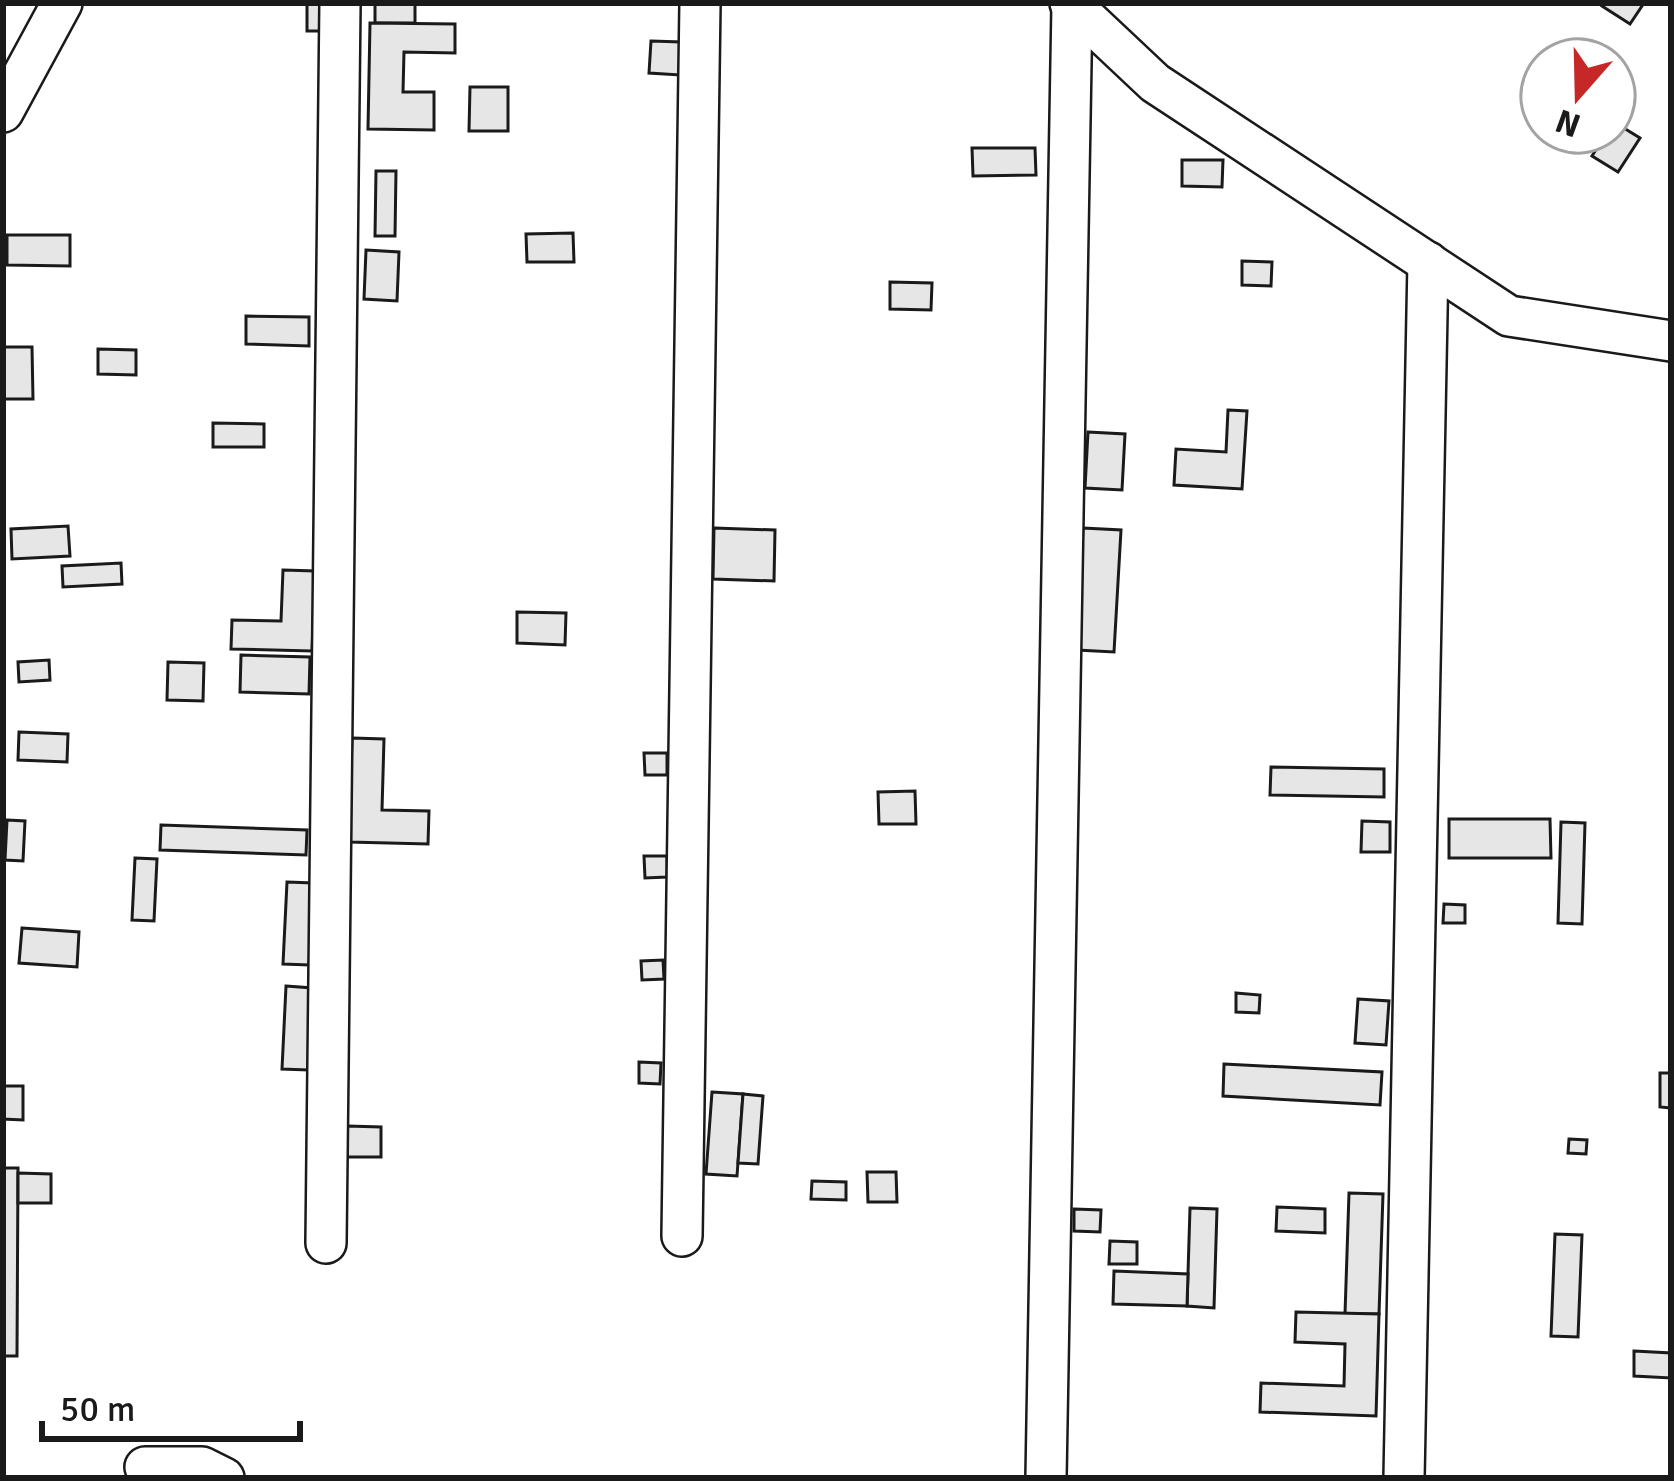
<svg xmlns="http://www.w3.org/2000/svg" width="1674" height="1481" viewBox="0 0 1674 1481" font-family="Signika,sans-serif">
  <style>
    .building { fill: #e6e6e6; stroke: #1a1a1a; stroke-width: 3 }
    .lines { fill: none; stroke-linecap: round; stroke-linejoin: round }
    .minor-casing { stroke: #1a1a1a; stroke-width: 44 }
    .minor { stroke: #fff; stroke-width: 39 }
  </style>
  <rect width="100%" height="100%" fill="#fff"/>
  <!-- building -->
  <g class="building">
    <rect x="307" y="3" width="18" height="28"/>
    <rect x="375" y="3" width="40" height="20"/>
    <polygon points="1604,3 1644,3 1630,24 1602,6"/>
    <polygon points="370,23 455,24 455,53 404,52 403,92 434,92 434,130 368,129"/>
    <polygon points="651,41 681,42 680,75 649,73"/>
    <polygon points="470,87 508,87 508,131 469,131"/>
    <polygon points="1614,122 1640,138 1618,172 1592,156 1607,132 1614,132"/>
    <polygon points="972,148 1035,148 1036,175 973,176"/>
    <polygon points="1182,160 1223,160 1222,187 1182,186"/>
    <polygon points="376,171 396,171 395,236 375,236"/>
    <polygon points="573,233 574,262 527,262 526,234"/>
    <polygon points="7,235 70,235 70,266 7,265"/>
    <polygon points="366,250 399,252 397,301 364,299"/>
    <polygon points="1242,261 1272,262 1271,286 1242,285"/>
    <polygon points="890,282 932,283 931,310 890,309"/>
    <polygon points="246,316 309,317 309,346 246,344"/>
    <polygon points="3,347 32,347 33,399 3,399"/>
    <polygon points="98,349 136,350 136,375 98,374"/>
    <polygon points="1228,410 1247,411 1242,489 1174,485 1176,449 1226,452"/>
    <polygon points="213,423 264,424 264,447 213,447"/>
    <polygon points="1088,432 1125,434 1122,490 1085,488"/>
    <polygon points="68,526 70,556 12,559 11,529"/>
    <polygon points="714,528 775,530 774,581 713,579"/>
    <polygon points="1083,528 1121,530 1114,652 1077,650"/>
    <polygon points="121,563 122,584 63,587 62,566"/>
    <polygon points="283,570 315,571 312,651 231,649 232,620 281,621"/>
    <polygon points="517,612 566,613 565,645 517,643"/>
    <polygon points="241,655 310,657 309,694 240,692"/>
    <polygon points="49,660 50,680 19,682 18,662"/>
    <polygon points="168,662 204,663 203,701 167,700"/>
    <polygon points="19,732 68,734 67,762 18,760"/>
    <polygon points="352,738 384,739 382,810 429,811 428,844 349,842"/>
    <polygon points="644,753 667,753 667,775 645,775"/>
    <polygon points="1271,767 1384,769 1384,797 1270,795"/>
    <polygon points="915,791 916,824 879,824 878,792"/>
    <polygon points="1449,819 1550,819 1551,858 1449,858"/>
    <polygon points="7,820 25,821 23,861 5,860"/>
    <polygon points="1362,821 1390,822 1390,852 1361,852"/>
    <polygon points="1561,822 1585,823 1582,924 1558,923"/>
    <polygon points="161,825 307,830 306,855 160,850"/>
    <polygon points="644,856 667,856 667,877 645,878"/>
    <polygon points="135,858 157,859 154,921 132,920"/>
    <polygon points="287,882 313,883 309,965 283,964"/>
    <polygon points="1444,904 1465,905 1465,923 1443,923"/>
    <polygon points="22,928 79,932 77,967 19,963"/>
    <polygon points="663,960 664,979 642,980 641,961"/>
    <polygon points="286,986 312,988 308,1070 282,1069"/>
    <polygon points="1236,993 1260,995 1259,1013 1236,1012"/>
    <polygon points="1358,999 1389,1001 1386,1045 1355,1043"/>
    <polygon points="639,1062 661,1063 660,1084 639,1083"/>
    <polygon points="1224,1064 1382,1072 1380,1105 1223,1096"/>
    <polygon points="1660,1073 1671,1073 1671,1108 1660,1107"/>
    <polygon points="3,1086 23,1086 23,1120 3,1119"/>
    <polygon points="712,1092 743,1094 737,1176 706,1174"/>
    <polygon points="743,1094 763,1096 758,1164 738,1163"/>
    <polygon points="347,1126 381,1127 381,1157 347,1157"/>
    <polygon points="1569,1139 1587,1140 1586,1154 1568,1153"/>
    <polygon points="3,1168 18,1168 17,1356 3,1356"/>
    <polygon points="867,1172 896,1172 897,1202 868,1202"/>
    <polygon points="18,1173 51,1174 51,1203 18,1203"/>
    <polygon points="812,1181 846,1182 846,1200 811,1199"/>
    <polygon points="1349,1193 1383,1194 1379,1314 1345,1314"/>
    <polygon points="1277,1207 1325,1209 1325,1233 1276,1231"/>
    <polygon points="1190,1208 1217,1209 1214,1308 1187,1306"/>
    <polygon points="1074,1209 1101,1210 1100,1232 1074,1231"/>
    <polygon points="1555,1234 1582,1235 1578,1337 1551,1336"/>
    <polygon points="1110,1241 1137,1242 1137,1264 1109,1264"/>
    <polygon points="1114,1271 1188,1274 1187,1306 1113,1304"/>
    <polygon points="1296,1312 1379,1314 1376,1416 1260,1412 1261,1383 1344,1386 1345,1344 1295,1342"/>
    <polygon points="1634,1351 1671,1353 1671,1378 1634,1376"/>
  </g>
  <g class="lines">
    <!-- minor casing -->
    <g class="minor-casing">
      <g id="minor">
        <polyline points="1070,3 1155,83 1509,316 1671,341"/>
        <polyline points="3,112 62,3"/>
        <polyline points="682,1236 700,3"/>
        <polyline points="326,1243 340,3"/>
        <polyline points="145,1467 202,1467 224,1478"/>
        <polyline points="1046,1478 1072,5"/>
        <polyline points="1404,1478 1428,262"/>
      </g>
    </g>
    <!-- minor -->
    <use href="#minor" class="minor"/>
  </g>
  <!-- border -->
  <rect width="1674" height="1481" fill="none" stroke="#1a1a1a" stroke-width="12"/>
  <!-- north arrow -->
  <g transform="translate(1578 96) rotate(200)"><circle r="57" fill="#ffffff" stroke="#a3a3a3" stroke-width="3"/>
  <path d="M0-9L21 45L0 30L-21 45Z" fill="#c62828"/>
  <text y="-18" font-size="33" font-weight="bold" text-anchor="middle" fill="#1a1a1a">N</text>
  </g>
  <!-- scale -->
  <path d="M42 1421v18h258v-18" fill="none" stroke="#1a1a1a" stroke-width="6"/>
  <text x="60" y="1421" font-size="36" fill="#1a1a1a" stroke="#ffffff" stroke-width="9" paint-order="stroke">50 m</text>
</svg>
